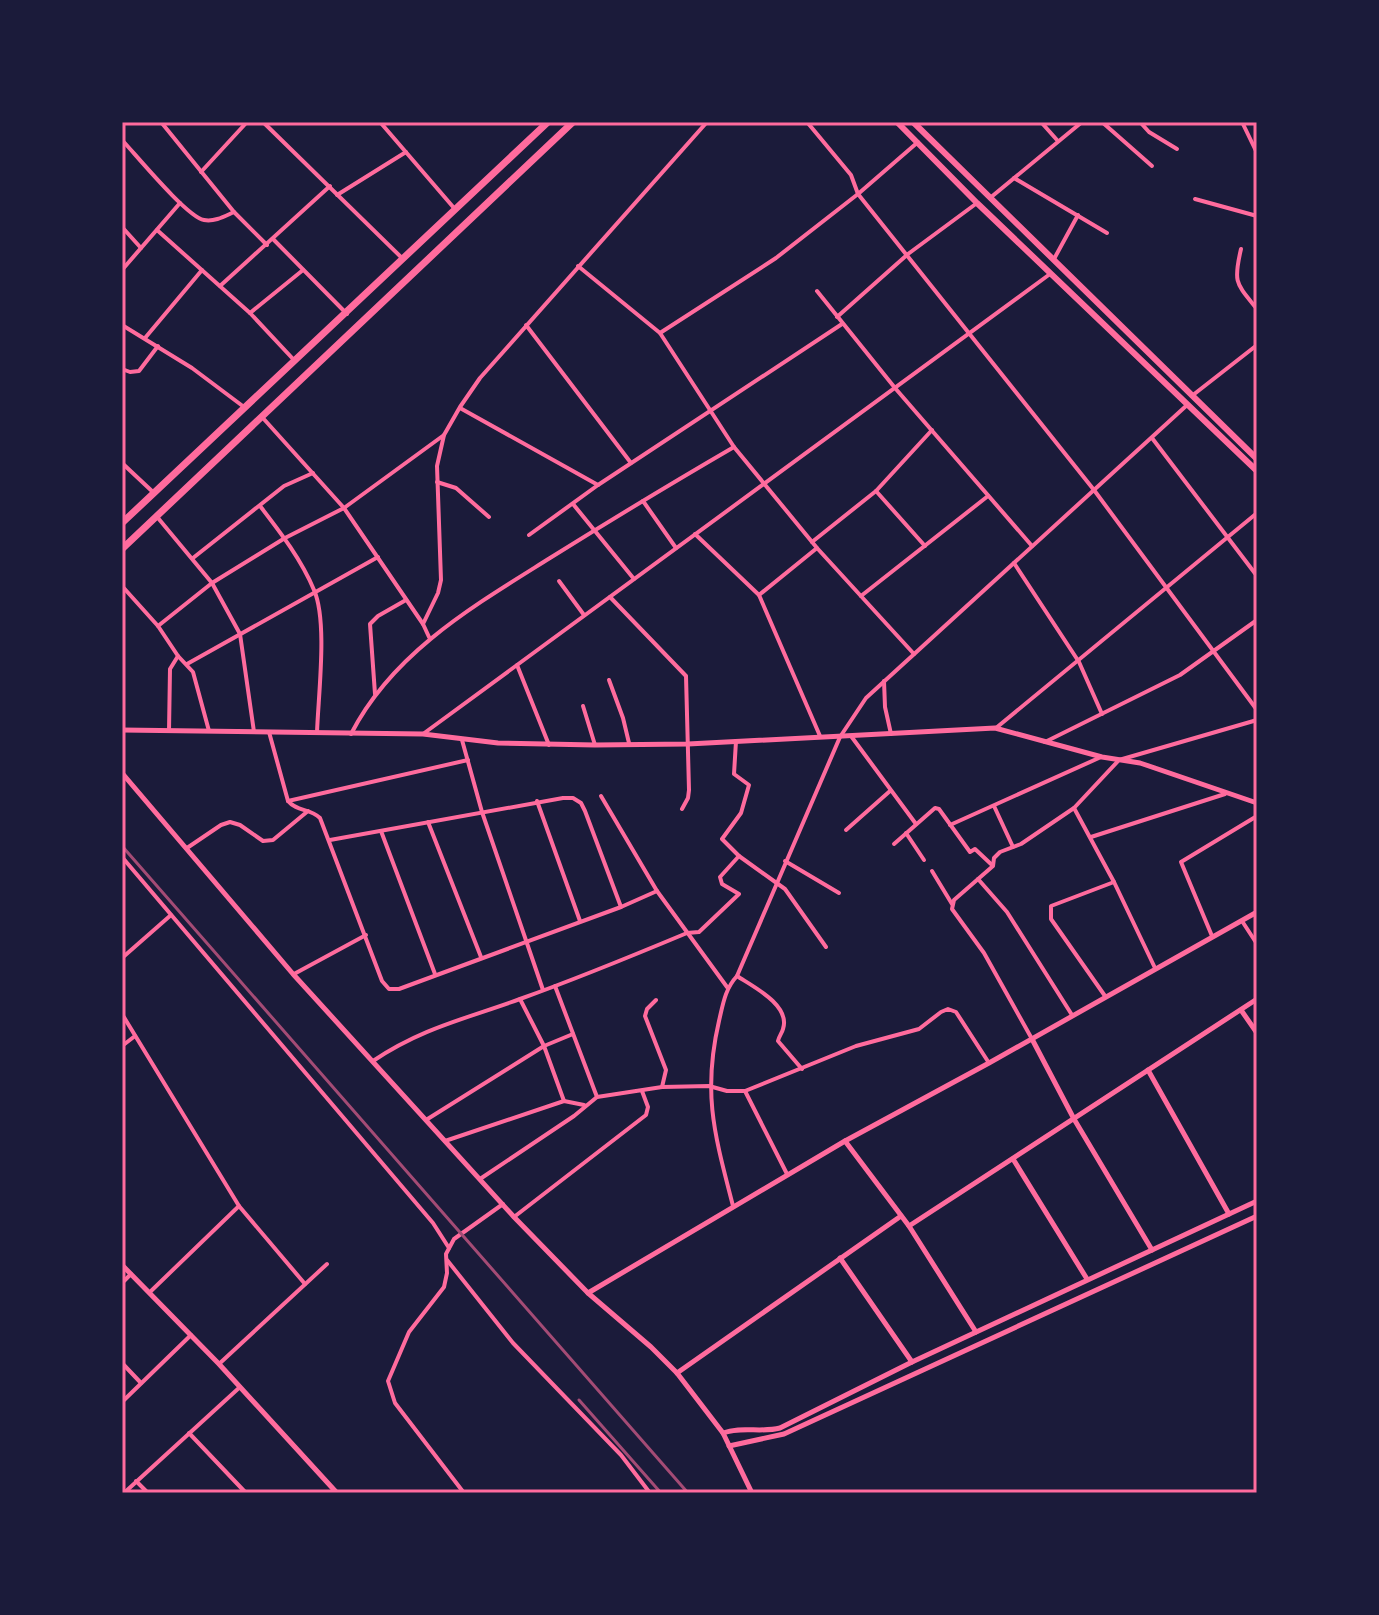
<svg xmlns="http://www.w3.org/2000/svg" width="1379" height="1615" viewBox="0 0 1379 1615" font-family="Ubuntu,sans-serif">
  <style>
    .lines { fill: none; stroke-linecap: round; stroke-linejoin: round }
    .minor { stroke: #ff6b9d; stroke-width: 4 }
    .tertiary { stroke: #ff6b9d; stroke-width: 5 }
    .secondary { stroke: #ff6b9d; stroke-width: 6 }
    .primary { stroke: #ff6b9d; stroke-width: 7 }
    .rail { stroke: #a44b75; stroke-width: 3 }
    .neatline { fill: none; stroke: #ff6b9d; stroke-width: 3 }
  </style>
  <rect width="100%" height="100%" fill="#1b1b3a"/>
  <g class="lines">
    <!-- minor -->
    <g class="minor">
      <polyline points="161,122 234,212 267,245"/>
      <polyline points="263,122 402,258"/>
      <polyline points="380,122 454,208"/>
      <polyline points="807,122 851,175 858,194 1094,490 1257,710"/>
      <polyline points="1041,122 1057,140"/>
      <polyline points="1102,122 1152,166"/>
      <polyline points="1140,122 1149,132 1177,149"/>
      <polyline points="1242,122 1257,153"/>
      <path d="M122,140C137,156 187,217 204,220C215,222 225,216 234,212"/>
      <polyline points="201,172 247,122"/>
      <polyline points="1014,178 1107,233"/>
      <polyline points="337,195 406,152"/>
      <polyline points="990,198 1082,122"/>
      <polyline points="1195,199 1257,216"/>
      <polyline points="122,227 141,248"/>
      <polyline points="157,230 250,313 294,360"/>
      <polyline points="273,239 347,314"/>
      <path d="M1241,249C1233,283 1236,283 1257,309"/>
      <polyline points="1054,259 1078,215"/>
      <polyline points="578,266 660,333 734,447 817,548 914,654"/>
      <polyline points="122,270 180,203"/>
      <polyline points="220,286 330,186"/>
      <polyline points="817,291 895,388 1032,546"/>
      <polyline points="250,313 303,270"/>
      <polyline points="837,317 908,254 977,203"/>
      <polyline points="122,325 192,368 244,407"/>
      <polyline points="526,325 631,463"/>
      <polyline points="660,333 776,258 858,194 918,142"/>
      <polyline points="145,338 202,270"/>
      <polyline points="122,369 130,372 139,371 158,346"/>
      <polyline points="1193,395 1257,345"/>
      <polyline points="460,408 598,485"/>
      <polyline points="262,417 344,508 423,624 429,637"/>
      <polyline points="1152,438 1257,576"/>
      <polyline points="122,463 154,493"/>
      <polyline points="437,482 456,488 489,517"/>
      <polyline points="876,491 925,546"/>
      <polyline points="643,501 676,548"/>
      <polyline points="573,504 634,579"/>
      <path d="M260,506C280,532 301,559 314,590C328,622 318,697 317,733"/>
      <polyline points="158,518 212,583 240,634 254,732"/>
      <polyline points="695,534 759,595 820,736"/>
      <polyline points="529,535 598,485 842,324"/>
      <polyline points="812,542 876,491 932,430"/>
      <polyline points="193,558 284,486 313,473"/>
      <polyline points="1014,563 1079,662 1102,714"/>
      <polyline points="559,581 584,615"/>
      <polyline points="122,586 158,626 178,656 193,672 209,731"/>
      <polyline points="759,595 817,548"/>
      <polyline points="861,596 988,496"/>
      <polyline points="610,597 686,676 689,790 688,798 682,809"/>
      <polyline points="423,624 438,593 441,580 437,466 444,435 460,407 480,378 707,122"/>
      <polyline points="158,626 212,583 285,538 344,508 444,435"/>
      <polyline points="187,664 378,557"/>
      <polyline points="517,665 549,745"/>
      <polyline points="609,680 623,718 629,743"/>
      <polyline points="884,681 885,707 891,734"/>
      <polyline points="375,694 370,624 378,616 406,600"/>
      <polyline points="583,706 595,745"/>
      <polyline points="996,728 1257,513"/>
      <polyline points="169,731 170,669 178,656"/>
      <path d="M269,732L288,801C297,812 310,808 320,818L382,981L389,989H399L621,907L657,891"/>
      <path d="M351,734C393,652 475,605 550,558C611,520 672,483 734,447"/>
      <polyline points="423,734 1050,274"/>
      <polyline points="851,736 916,824"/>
      <polyline points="462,740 482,812 543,990"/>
      <polyline points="736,741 734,774 749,785 741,813 722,839 739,856 785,889 826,947"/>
      <polyline points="1045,742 1180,675 1257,620"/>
      <polyline points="601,796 657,891 727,987"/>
      <polyline points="288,801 468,760"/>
      <polyline points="537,801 580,921"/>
      <polyline points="994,806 1013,847"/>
      <polyline points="1074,808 1114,882"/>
      <polyline points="428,822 481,957"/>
      <polyline points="950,825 1101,757"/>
      <polyline points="846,830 890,791"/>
      <polyline points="381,831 435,974"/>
      <polyline points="906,833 924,860"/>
      <polyline points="1091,837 1225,794"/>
      <polyline points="330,840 563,798 573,798 581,803 585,811 621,907"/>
      <polyline points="894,844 935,808 939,809 970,852 975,849 992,865"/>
      <polyline points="187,848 221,825 230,822 240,825 263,841 273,840 308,811"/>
      <polyline points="122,857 433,1223 449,1248"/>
      <polyline points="785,861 839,893"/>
      <polyline points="932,871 952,904"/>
      <polyline points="978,879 1007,912 1072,1015"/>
      <polyline points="1242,921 1257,944"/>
      <polyline points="1212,936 1181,862 1257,816"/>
      <polyline points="122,958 171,915"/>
      <polyline points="294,974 366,935"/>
      <path d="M737,976C752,986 791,1005 783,1029C782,1033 779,1036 778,1041L802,1069"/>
      <polyline points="555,986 597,1097"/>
      <polyline points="1105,996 1051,919 1051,906 1114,882 1155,968"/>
      <polyline points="520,999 544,1046 564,1101"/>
      <polyline points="656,1000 647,1009 645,1016 666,1070 662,1087"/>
      <polyline points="122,1014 239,1206 305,1284"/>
      <polyline points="1032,1039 984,953 952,909 954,900 993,866 994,858 1000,852 1021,844 1074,808 1119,760 1257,720"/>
      <polyline points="122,1046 135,1036"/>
      <path d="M373,1061C422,1028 465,1019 520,999C576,979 632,956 687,933L699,932L739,894L722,884L720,877L739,856"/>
      <polyline points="745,1091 787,1174"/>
      <polyline points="426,1120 544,1046 573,1034"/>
      <polyline points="445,1141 564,1101 584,1105"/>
      <polyline points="480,1179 574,1116 597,1097 662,1087 709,1086 727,1091 745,1091 856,1046 919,1029 941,1012 948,1009 956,1012 989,1063"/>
      <path d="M733,1206C715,1136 702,1094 719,1021C723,1004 725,989 737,976L840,737L866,698L1186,406"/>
      <polyline points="514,1217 646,1115 648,1107 642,1091"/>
      <polyline points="447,1260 513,1343 621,1455 650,1493"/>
      <polyline points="122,1283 131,1274"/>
      <polyline points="150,1292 239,1206"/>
      <polyline points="122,1363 141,1383"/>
      <polyline points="219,1364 327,1264"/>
      <polyline points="122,1402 191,1335"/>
      <polyline points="189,1433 246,1493"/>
      <polyline points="136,1481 148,1493"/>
      <polyline points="124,1493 240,1387"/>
      <polyline points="464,1493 395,1403 388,1381 409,1332 444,1287 447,1273 446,1254 454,1239 503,1204"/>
    </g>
    <!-- tertiary -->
    <g class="tertiary">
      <polyline points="122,730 423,734 498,743 595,745 688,744 995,728 1102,757 1140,763 1257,803"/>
      <polyline points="122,773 293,974 514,1217 588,1293 651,1347 677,1373 723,1433 752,1493"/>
      <polyline points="1241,1010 1257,1033"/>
      <polyline points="1032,1039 1074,1119 1152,1250"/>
      <polyline points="1148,1070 1229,1214"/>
      <polyline points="845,1141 909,1226 976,1332"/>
      <polyline points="1013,1159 1087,1279"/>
      <polyline points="909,1226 1257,999"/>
      <polyline points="840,1258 912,1362"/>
      <polyline points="122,1265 219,1364 337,1493"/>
      <polyline points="588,1293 845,1141 989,1063 1257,912"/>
      <polyline points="677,1373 901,1216"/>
      <path d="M723,1433C741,1426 761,1433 780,1428L912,1362L1257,1201"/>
      <polyline points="729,1446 784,1434 1257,1216"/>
    </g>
    <!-- secondary -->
    <g class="secondary">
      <polyline points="897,122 977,203 1257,471"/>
      <polyline points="913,122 1257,459"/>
    </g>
    <!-- primary -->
    <g class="primary">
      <polyline points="122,523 548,122"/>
      <polyline points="122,549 573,122"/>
    </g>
    <!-- rail -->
    <g class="rail">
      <polyline points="122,846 688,1493"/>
      <polyline points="579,1400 661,1493"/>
    </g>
  </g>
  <!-- border -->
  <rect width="1379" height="1615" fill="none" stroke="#1b1b3a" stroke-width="248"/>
  <rect x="124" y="124" width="1131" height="1367" class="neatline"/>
</svg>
